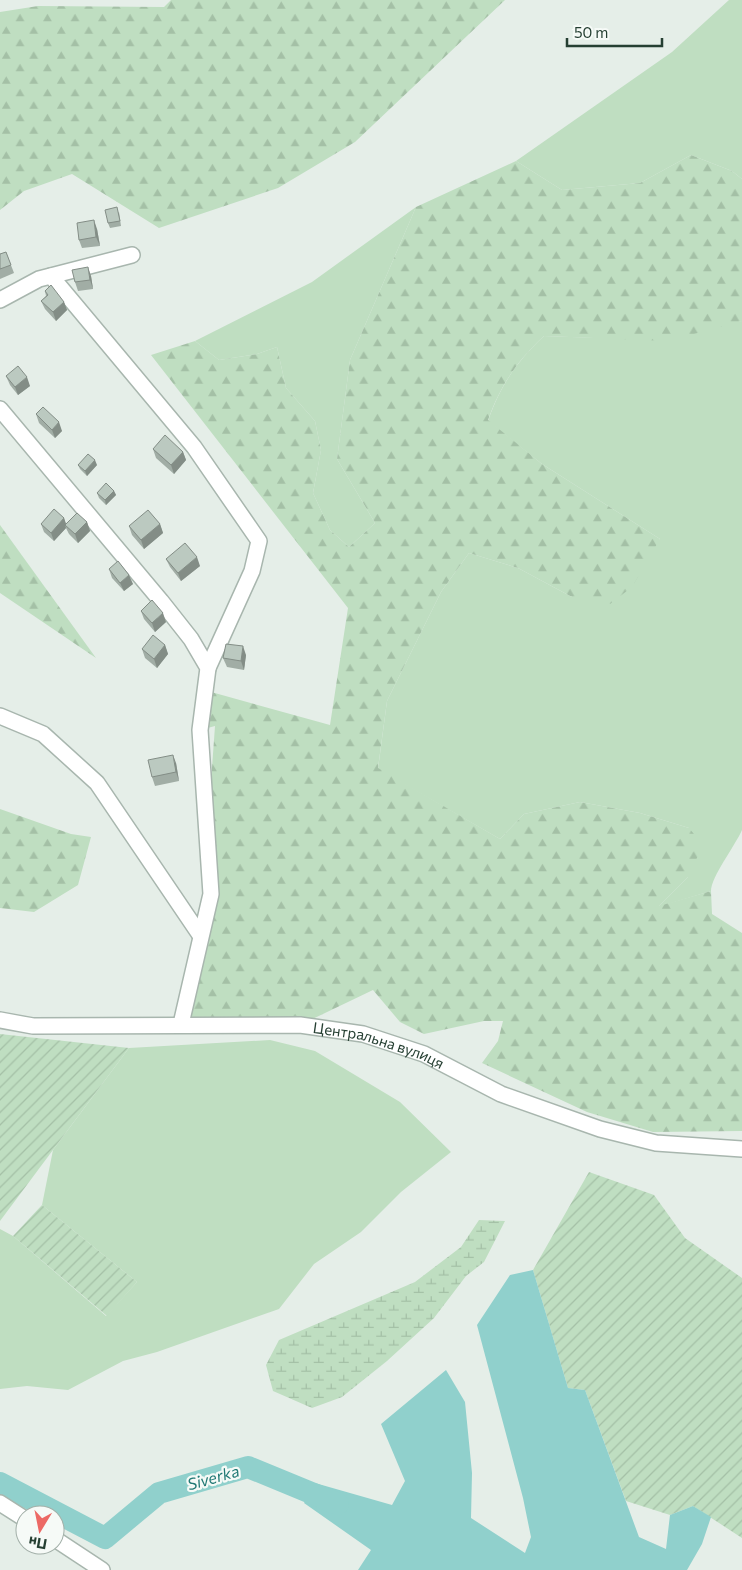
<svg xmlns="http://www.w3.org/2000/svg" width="742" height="1570" viewBox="0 0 742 1570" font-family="Commissioner,sans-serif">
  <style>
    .green { fill: #bfdec1 }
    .forest { fill: url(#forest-firs) }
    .wetland { fill: url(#wetland-marsh) }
    .garden { fill: url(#garden-furrows) }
    .water { fill: #90d0cc }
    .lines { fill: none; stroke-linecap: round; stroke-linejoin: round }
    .river { stroke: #90d0cc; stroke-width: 22 }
    .minor-casing { stroke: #a8b6ae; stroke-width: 18 }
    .minor { stroke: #fff; stroke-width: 15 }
    .wall { fill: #a1ada5 }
    .shaded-wall { fill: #838d86 }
    .building { fill: #bbc9c0; stroke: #838d86 }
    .labels { text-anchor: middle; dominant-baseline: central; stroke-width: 4.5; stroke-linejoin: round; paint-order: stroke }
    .street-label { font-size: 15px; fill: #253f32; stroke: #f6faf7 }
    .water-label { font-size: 16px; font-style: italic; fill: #217975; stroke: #f6faf7 }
  </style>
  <defs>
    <pattern id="forest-firs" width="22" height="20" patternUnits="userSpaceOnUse" patternTransform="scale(1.25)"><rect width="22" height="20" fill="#bfdec1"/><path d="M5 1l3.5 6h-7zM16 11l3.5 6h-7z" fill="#a4c0a6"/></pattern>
    <pattern id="wetland-marsh" width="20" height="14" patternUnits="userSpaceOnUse" patternTransform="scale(1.25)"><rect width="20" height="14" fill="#bfdec1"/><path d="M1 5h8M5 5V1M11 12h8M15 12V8" fill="none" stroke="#a4c0a6"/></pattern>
    <pattern id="garden-furrows" width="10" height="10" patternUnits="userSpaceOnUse" patternTransform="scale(1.25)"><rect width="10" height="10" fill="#bfdec1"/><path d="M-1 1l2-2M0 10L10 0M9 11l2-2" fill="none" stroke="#a4c0a6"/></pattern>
  </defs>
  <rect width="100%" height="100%" fill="#e5eee8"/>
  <!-- green -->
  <g class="green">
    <polygon points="729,0 742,0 742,179 732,171 691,155 640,183 562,190 516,161 672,52"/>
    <polygon points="416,207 350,360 337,459 375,523 349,547 330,530 313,493 321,450 315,421 286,388 277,347 257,354 219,360 195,341 312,282"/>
    <path d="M742,321V830C735,846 711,877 711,891L658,907L688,877L689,828L640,813L580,802L524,814L500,839L378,769L387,701L441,592L469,553L518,568L572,597L660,539L542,464L488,421C500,386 517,361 544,336L600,338Z"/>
    <polygon points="270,1040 315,1051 400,1102 451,1152 401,1192 361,1232 314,1264 279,1309 157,1352 123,1361 68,1390 27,1386 0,1389 0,1229 13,1236 106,1316 137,1282 42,1205 53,1150 129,1048"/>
  </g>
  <!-- forest -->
  <g class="forest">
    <polygon points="171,0 505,0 355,142 278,188 159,228 72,174 24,191 0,210 0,12 38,6 164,7"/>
    <path d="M691,155L732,171L742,179V321L668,341L544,336C517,361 500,386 488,420L542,464L660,539L632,587L610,604L572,597L518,568L469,553L441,592L387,701L378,768L500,839L524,814L580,802L640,813L689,828L703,845L688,877L659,906L711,891L712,914L742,933V1131L653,1132L587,1112L482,1063L498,1041L503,1021H484L424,1034L400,1022L373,990L300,1025L181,1024L200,935L215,726L200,730L204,690L330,725L348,608L151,355L195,341L219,360L257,354L277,347L286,388L315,421L321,450L313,493L330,530L349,547L375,523L337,459L350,360L416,207L516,161L562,190L640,183Z"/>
    <polygon points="0,525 96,658 0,593"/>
    <polygon points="0,809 71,834 91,837 78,885 34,912 0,908"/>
  </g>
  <!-- wetland -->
  <polygon class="wetland" points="479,1220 505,1221 484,1262 466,1276 434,1318 387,1361 342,1397 312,1408 273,1391 266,1365 279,1340 415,1282 461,1247"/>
  <!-- garden -->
  <g class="garden">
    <polygon points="0,1034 129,1048 0,1221"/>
    <polygon points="589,1172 654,1195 685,1238 742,1278 742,1538 693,1506 670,1515 626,1501 585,1390 568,1388 533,1270"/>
    <polygon points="42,1205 137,1282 107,1316 13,1236"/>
  </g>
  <!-- water -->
  <polygon class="water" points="533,1270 568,1388 585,1390 639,1537 666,1549 670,1515 693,1506 711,1517 702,1544 687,1570 358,1570 371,1550 304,1503 315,1483 392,1505 405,1481 381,1424 446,1370 465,1402 472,1473 471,1518 525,1553 531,1537 523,1498 477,1325 510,1275"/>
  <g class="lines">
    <!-- river -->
    <polyline class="river" points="0,1483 105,1538 159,1493 248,1467 338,1504"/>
    <!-- minor casing -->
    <g class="minor-casing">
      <g id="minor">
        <polyline points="51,276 194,447 259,541 252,571 208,668"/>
        <polyline points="0,300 39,279 132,255"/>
        <polyline points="0,409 161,601 191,639 208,668 200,730 211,894 181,1024"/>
        <polyline points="0,716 43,734 97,783 200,935"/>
        <path id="s1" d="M0,1020L33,1026L300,1025L363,1034L424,1054L501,1094L600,1129L656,1143L742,1149"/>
        <polyline points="0,1503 25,1519"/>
        <polyline points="55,1539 102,1570"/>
      </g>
    </g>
    <!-- minor -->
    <use href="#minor" class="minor"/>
  </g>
  <!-- wall -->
  <g class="wall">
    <polygon points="119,212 121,226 110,228 108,223"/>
    <polygon points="97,229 100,246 82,248 79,240"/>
    <polygon points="6,252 14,273 0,279 0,254"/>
    <polygon points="91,276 93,289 78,291 75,282"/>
    <polygon points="45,291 64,302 67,310 56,321 45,309 41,301 46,296"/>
    <polygon points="6,376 30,386 18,395 10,385"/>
    <polygon points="36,414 62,431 55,438 39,423"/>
    <polygon points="153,449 183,452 186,460 174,474 156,458"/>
    <polygon points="78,465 97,465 87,476 80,469"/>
    <polygon points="114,491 116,495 106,505 99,498 97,493"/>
    <polygon points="64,518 66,524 87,522 90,531 78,543 69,534 66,528 54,541 44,532 41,524"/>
    <polygon points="160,524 163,533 144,549 132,535 129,526"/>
    <polygon points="166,559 200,566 181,581 170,567"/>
    <polygon points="109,569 133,584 124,591 112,578"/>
    <polygon points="141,611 166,622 155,632 144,619"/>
    <polygon points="165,645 168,654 157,668 145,658 142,649"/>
    <polygon points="246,655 244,670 227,667 223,658"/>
    <polygon points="176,763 179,781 155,786 152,777"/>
  </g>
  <!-- shaded-wall -->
  <g class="shaded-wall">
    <polygon points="94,220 97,229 100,246 96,237"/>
    <polygon points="88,267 91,276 93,289 90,280"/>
    <polygon points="64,302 67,310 56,321 53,312"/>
    <polygon points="27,377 30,386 18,395 15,387"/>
    <polygon points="59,422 62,431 55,438 52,430"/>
    <polygon points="183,452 186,460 174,474 171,465"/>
    <polygon points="95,460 97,465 87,476 85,471"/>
    <polygon points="114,491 116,495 106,505 105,500"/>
    <polygon points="64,518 67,527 65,525 66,528 54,541 51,533"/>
    <polygon points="87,522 90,531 78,543 75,534"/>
    <polygon points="160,524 163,533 144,549 141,540"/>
    <polygon points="197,557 200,566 181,581 178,573"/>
    <polygon points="129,575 133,584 124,591 120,583"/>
    <polygon points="163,613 166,622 155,632 152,623"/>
    <polygon points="165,645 168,654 157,668 154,659"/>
    <polygon points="243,646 246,655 244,670 241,661"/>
    <polygon points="173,755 176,763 179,781 176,772"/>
  </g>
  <!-- building -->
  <g class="building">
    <polygon points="117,207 120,221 108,223 105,210"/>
    <polygon points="94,220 96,237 79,240 77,223"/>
    <polygon points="6,252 11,265 0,269 0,254"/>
    <polygon points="88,267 90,280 75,282 72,270"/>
    <polygon points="51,285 64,302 53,312 41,301 48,295 45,291"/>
    <polygon points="18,366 27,377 15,387 6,376"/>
    <polygon points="43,407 59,422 52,430 36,414"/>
    <polygon points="165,435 183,452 171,465 153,449"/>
    <polygon points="88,454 95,460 85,471 78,465"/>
    <polygon points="106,483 114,491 105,500 97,493"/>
    <polygon points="54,509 64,518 51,533 41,524"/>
    <polygon points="148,510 160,524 141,540 129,526"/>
    <polygon points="77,513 87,522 75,534 65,525"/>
    <polygon points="185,543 197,557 178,573 166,559"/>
    <polygon points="118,561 129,575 120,583 109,569"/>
    <polygon points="152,600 163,613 152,623 141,611"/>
    <polygon points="153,635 165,645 154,659 142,649"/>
    <polygon points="226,644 243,646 241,661 223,658"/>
    <polygon points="173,755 176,772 152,777 148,760"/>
  </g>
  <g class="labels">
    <!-- street labels -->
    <g class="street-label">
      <text stroke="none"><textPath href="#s1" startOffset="382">Центральна вулиця</textPath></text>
    </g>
    <!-- water labels -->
    <g class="water-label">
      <text transform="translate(213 1477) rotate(-16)">Siverka</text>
    </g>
  </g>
  <!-- north arrow -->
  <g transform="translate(40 1530) rotate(190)"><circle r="24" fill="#f6faf7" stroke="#a2afa8"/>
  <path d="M0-4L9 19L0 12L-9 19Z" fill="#ec6965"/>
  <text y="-8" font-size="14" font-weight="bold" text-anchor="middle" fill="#253f32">Пн</text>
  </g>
  <!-- scale -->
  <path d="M567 38v8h95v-8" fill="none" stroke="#253f32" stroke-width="2.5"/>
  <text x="574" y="38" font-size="15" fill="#253f32" stroke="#f6faf7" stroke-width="4" paint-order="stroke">50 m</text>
</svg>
